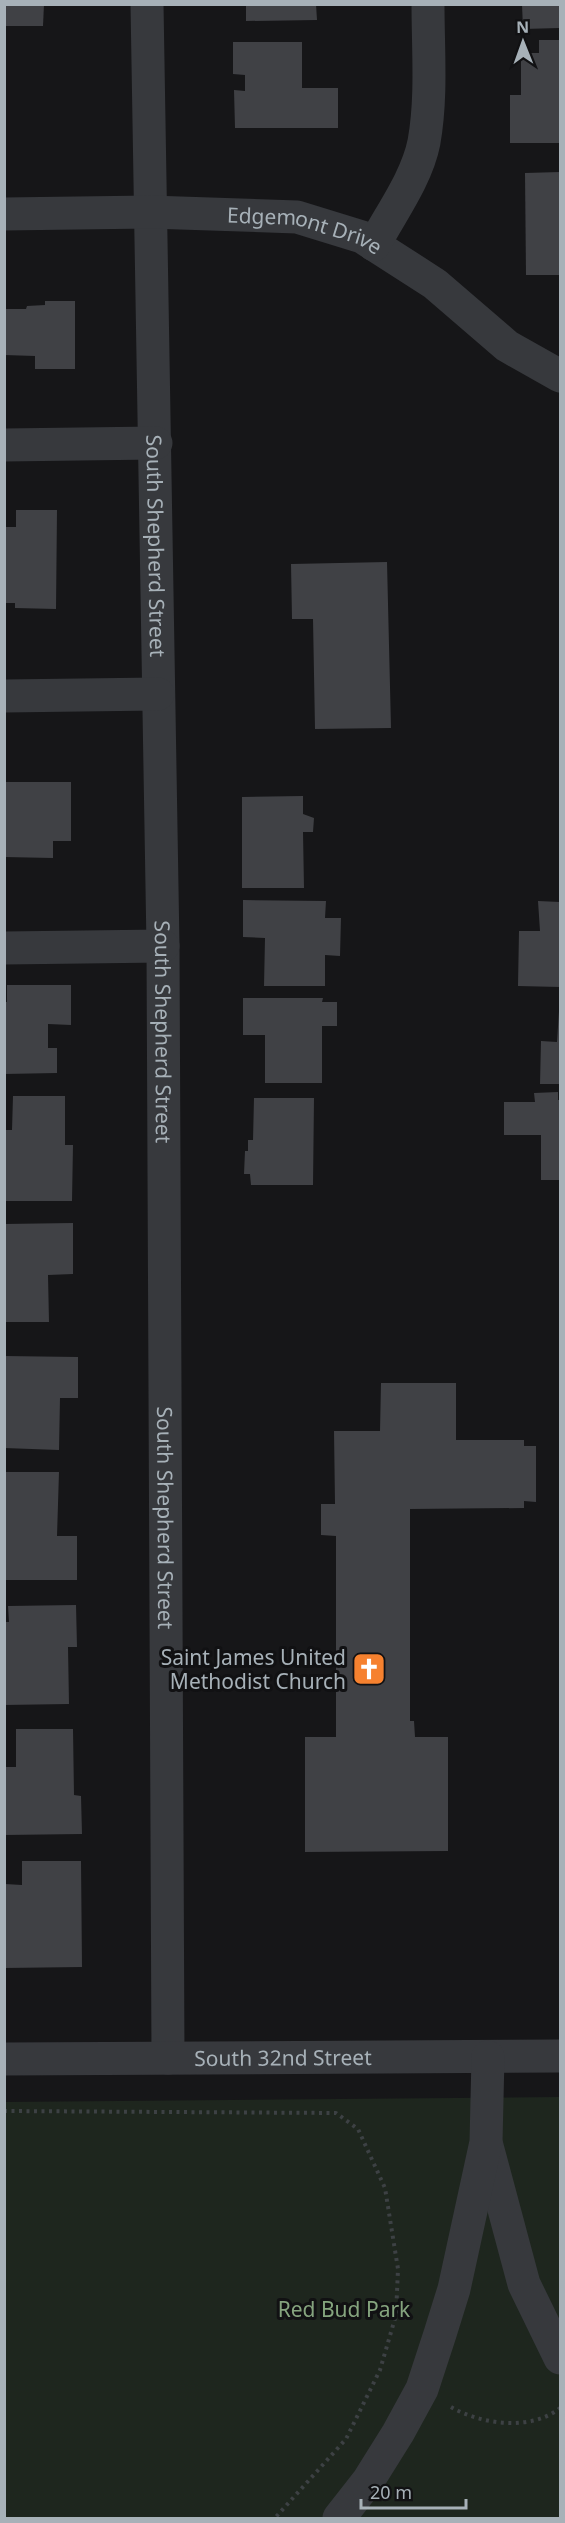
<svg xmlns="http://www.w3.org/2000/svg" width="565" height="2523" viewBox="0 0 565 2523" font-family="'Noto Sans',sans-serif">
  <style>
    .green { fill: #1e261e }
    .building { fill: #404145 }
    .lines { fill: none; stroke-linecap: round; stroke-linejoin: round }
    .path { stroke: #3d4144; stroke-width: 4; stroke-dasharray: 3 4.5; stroke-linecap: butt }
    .minor { stroke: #37393d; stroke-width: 33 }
    .labels { text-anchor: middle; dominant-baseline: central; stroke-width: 6; stroke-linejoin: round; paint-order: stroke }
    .street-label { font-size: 21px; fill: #a7b1b8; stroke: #111113 }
    .poi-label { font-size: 21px; fill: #a7b1b8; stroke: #111113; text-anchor: end }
    .park-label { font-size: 21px; fill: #85a47e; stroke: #111113 }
  </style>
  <rect width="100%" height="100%" fill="#161618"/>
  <!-- green -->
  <polygon class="green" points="560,2097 560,2518 5,2518 5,2102"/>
  <!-- building -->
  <g class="building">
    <polygon points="4,4 44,4 43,26 4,26"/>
    <polygon points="246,4 316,4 317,20 246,21"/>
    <polygon points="522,4 560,4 560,28 523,29"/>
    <polygon points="539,40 560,40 560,143 510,143 510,95 521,95 521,53 539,53"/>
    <polygon points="233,42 302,42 302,88 338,88 338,128 235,128 234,90 245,91 245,75 233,74"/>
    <polygon points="560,172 560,275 526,275 525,173"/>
    <polygon points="45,301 75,301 75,369 35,369 35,356 4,355 4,309 26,309 27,306 45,305"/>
    <polygon points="16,510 57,510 56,609 15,608 15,603 4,603 4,527 16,527"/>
    <polygon points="387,562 391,728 315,729 313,619 292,619 291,564"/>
    <polygon points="4,782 71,782 71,841 53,841 53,858 4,857"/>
    <polygon points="303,796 303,814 314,818 313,832 303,832 304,888 242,888 242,797"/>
    <polygon points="243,900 326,901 325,918 341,918 340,956 325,955 325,986 264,986 265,938 243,937"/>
    <polygon points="538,901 560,902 560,987 518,986 519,931 540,931"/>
    <polygon points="7,985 71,985 71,1025 48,1024 48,1048 57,1048 57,1073 4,1074 4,1002 7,1002"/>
    <polygon points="243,998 323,998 322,1002 337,1002 337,1026 322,1026 322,1083 265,1083 265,1035 243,1035"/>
    <polygon points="559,1011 560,1084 540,1084 541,1041 557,1042"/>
    <polygon points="558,1092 558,1100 560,1100 560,1180 541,1180 541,1135 504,1135 504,1102 535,1102 534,1093"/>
    <polygon points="13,1096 65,1096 65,1145 73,1145 72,1201 4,1201 4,1130 12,1130"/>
    <polygon points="254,1098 314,1098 313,1185 251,1185 250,1174 244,1174 245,1151 248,1151 248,1140 253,1140"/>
    <polygon points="73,1223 73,1274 48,1275 49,1322 4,1322 4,1224"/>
    <polygon points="4,1356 78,1357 78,1398 60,1398 59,1450 4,1448"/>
    <polygon points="381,1383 456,1383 456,1440 524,1440 524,1446 536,1446 536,1502 524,1501 524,1508 410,1509 410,1721 414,1721 415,1737 448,1737 448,1851 305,1852 305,1737 336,1737 336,1536 321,1535 321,1504 335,1504 334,1431 380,1431"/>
    <polygon points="4,1472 59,1472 57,1536 77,1536 77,1580 4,1580"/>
    <polygon points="76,1605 77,1647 68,1647 69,1704 4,1705 4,1622 9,1622 8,1606"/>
    <polygon points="16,1729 73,1729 74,1795 81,1796 82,1834 4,1835 4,1767 16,1767"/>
    <polygon points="22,1861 81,1861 82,1967 4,1968 5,1884 22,1885"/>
  </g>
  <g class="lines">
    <!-- path -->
    <g class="path">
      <polyline points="4,2111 336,2113 358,2129 385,2188 398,2269 396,2315 380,2370 346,2439 275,2518"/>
      <path d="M451,2407C482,2425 532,2431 560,2408"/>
    </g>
    <!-- minor -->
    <g class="minor">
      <path id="s1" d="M147,4L163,946L168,2058"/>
      <path id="s2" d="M4,214L150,212L297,217L362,237L435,284L507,346L560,376"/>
      <path d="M374,245C391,213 417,178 424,142C432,97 428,50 428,4"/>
      <polyline points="4,445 156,443"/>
      <polyline points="4,696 158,694"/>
      <polyline points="4,948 163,946"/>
      <path id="s3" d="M4,2059L560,2056"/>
      <polyline points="487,2146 524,2284 560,2358"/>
      <polyline points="339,2518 368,2481 398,2433 422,2389 440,2334 454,2289 486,2142 488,2057"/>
    </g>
  </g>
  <!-- icons -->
  <defs>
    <g id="church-square" transform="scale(1.725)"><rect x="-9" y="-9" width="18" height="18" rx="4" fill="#f6812f" stroke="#111113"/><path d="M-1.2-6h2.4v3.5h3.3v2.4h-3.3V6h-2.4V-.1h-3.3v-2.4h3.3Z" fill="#fff"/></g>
  </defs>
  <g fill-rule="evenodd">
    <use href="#church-square" x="369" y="1669"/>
  </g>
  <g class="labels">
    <!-- street labels -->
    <g class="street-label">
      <text stroke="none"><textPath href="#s2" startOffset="303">Edgemont Drive</textPath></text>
      <text stroke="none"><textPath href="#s1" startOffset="542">South Shepherd Street</textPath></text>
      <text stroke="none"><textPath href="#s1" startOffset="1028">South Shepherd Street</textPath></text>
      <text stroke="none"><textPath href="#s1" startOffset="1514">South Shepherd Street</textPath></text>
      <text stroke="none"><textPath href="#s3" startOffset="279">South 32nd Street</textPath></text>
    </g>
    <!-- poi labels -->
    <g class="poi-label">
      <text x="346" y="1657">Saint James United<tspan x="346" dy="24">Methodist Church</tspan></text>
    </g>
    <!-- park labels -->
    <g class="park-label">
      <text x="344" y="2309">Red Bud Park</text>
    </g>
  </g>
  <!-- border -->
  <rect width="565" height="2523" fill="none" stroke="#a7b1b8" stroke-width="12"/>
  <!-- north arrow -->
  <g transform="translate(523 42) rotate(359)" stroke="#111113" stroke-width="4.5" paint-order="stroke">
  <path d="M0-4.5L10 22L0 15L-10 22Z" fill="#a7b1b8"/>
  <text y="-9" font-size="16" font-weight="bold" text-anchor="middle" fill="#a7b1b8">N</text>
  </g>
  <!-- scale -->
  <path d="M361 2499v9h105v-9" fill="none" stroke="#a7b1b8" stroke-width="3"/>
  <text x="370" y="2499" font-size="18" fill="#a7b1b8" stroke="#111113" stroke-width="4.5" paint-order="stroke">20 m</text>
</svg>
